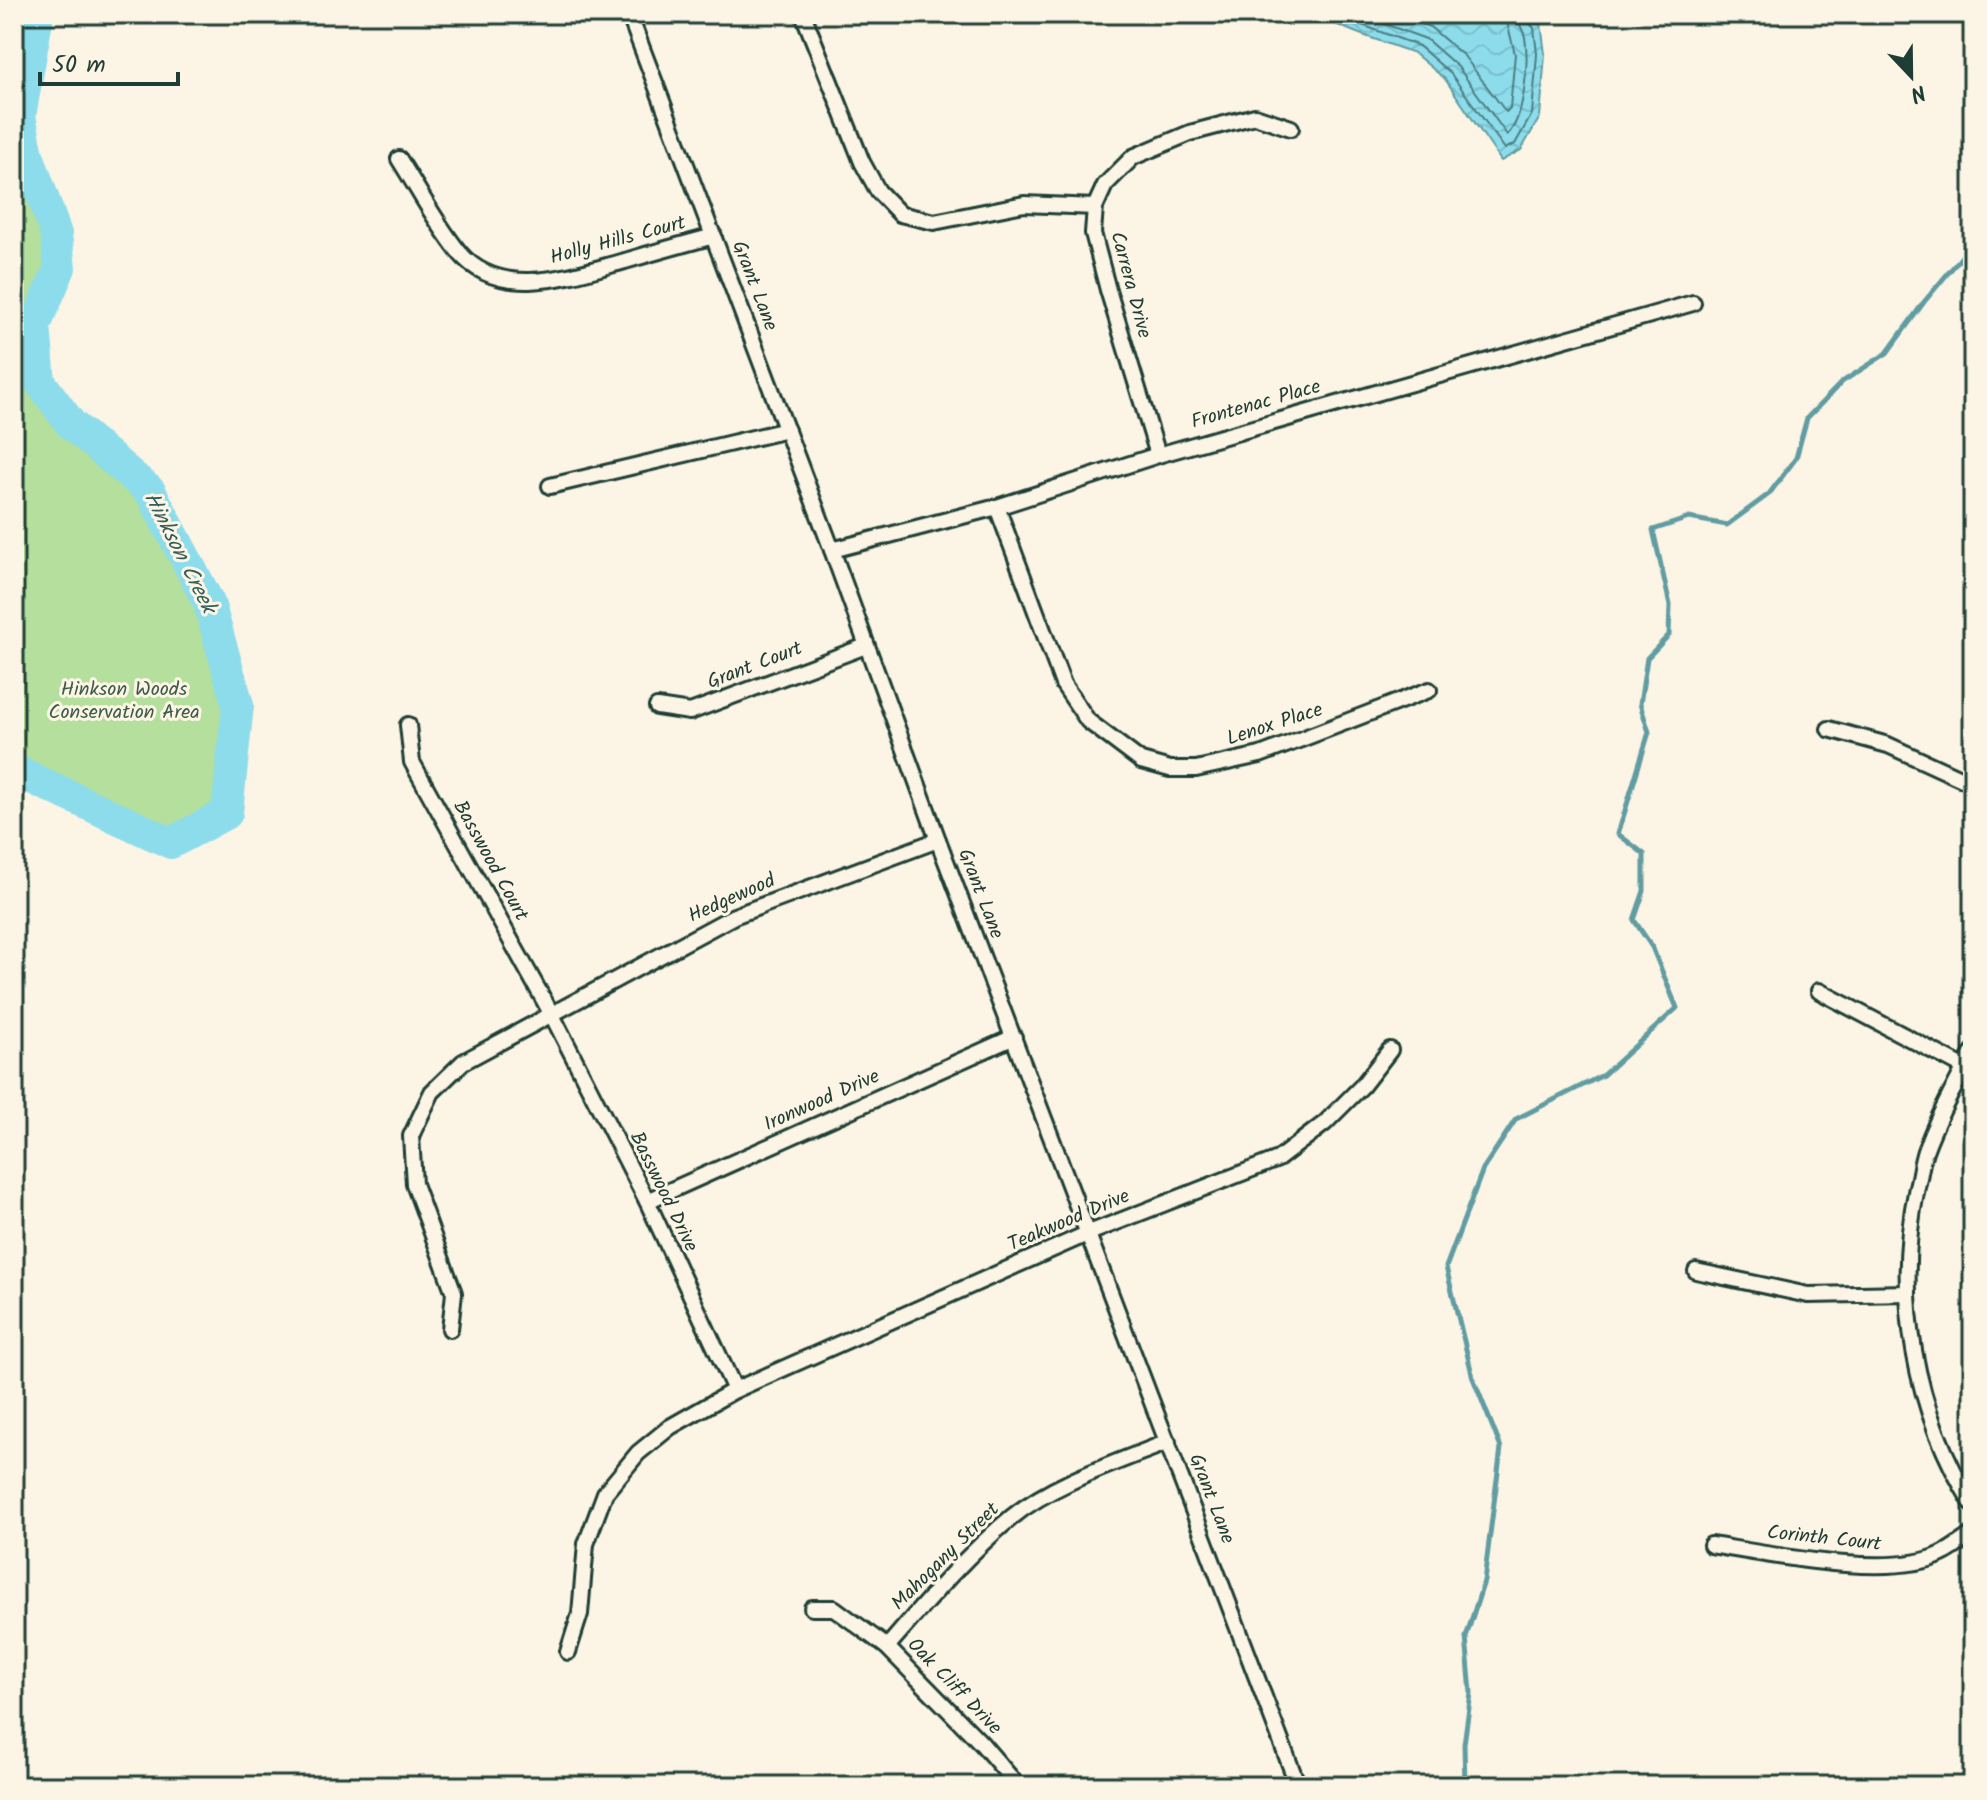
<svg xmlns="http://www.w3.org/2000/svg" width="1987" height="1800" viewBox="0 0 1987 1800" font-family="Kalam,sans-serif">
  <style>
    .park { fill: #b4df9d; stroke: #6a8e68; stroke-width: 2 }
    .water { fill: url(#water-waves); stroke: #619ca2; stroke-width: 2 }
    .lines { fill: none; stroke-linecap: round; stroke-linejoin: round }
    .shore { stroke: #4b7d7e; stroke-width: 2 }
    .stream { stroke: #619ca2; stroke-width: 5 }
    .river { stroke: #8ddcec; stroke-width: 32 }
    .street-casing { stroke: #1f3d34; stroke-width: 20 }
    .street { stroke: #fcf5e5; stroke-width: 14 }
    .labels { text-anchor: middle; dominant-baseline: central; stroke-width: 6; stroke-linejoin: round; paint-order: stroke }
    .street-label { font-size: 20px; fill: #1f3d34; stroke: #fcf5e5 }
    .park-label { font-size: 20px; fill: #3d5d49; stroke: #fcf5e5 }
    .water-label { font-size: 22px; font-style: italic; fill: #355d59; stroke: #fcf5e5 }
  </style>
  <defs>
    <pattern id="water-waves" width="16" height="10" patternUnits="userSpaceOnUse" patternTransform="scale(2)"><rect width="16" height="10" fill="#8ddcec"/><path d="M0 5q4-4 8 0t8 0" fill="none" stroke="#79becb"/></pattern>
  </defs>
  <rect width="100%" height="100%" fill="#fcf5e5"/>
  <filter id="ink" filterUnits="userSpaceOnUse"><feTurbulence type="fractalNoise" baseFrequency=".0125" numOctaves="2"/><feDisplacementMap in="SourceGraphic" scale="16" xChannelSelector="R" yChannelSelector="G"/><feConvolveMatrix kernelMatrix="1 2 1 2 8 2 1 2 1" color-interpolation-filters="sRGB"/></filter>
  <g filter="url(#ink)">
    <!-- park -->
    <polygon class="park" points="14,14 38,14 20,116 28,155 60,268 35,326 40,382 71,424 150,491 209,603 238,705 227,813 171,843 14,770"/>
    <!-- water -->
    <polygon class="water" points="1311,14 1532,14 1541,23 1545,54 1540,117 1521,150 1501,161 1445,79 1414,53 1357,33"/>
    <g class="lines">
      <!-- shore -->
      <g class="shore">
        <polyline points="1332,14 1419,46 1451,74 1505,149 1515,144 1532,114 1537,54 1534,28 1527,20 1527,14"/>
        <path d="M1357,14L1426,39L1458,67L1507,135C1525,118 1529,62 1525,37C1523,28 1517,24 1517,14"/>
        <polyline points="1393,14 1430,27 1464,56 1506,112 1510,108 1515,54 1505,14"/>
      </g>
      <!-- stream -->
      <polyline class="stream" points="1465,1786 1464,1744 1471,1693 1466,1637 1484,1581 1501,1448 1473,1378 1446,1267 1483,1169 1516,1119 1603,1075 1677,1008 1652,947 1634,920 1644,891 1644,854 1618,834 1649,732 1640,704 1647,658 1669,635 1670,605 1653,530 1689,518 1727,525 1769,494 1796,458 1807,418 1842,382 1887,353 1924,302 1973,243"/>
      <!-- river -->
      <polyline class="river" points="14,770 171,843 227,813 238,705 209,603 150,491 71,424 40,382 35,326 60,268 56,234 28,155 20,116 38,14"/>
      <!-- street casing -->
      <g class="street-casing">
        <g id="street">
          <polyline points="629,14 832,550 938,840 1298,1786"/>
          <polyline points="803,14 862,162 878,191 900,214 934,222 1024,204 1095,207"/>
          <path d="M399,159C418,189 437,225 459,252C500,302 573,275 625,261C655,252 684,244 714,236"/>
          <polyline points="1158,455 1108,290 1093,233 1095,207 1105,185 1133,157 1190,133 1255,116 1291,128"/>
          <polyline points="550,486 787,430"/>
          <polyline points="997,507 1063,684 1088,721 1141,761 1170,769 1196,769 1260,755 1429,690"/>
          <polyline points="832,550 997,507 1158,455 1693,303"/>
          <polyline points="657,707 690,712 866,646"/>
          <polyline points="408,725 412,762 551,1013 647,1201 735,1390"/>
          <polyline points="1829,729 1888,745 1973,784"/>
          <polyline points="1819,991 1973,1072"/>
          <path d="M1973,1052C1956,1084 1937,1118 1925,1151C1921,1163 1920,1176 1917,1187C1894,1296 1914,1411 1973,1505"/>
          <polyline points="647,1201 1014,1037"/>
          <polyline points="1696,1271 1808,1295 1908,1293"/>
          <polyline points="450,1329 454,1293 414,1184 411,1136 432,1092 463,1062 734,916 938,840"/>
          <path d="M1711,1545C1768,1554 1892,1580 1942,1554C1953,1549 1963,1540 1973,1534"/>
          <polyline points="812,1608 834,1608 887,1647 982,1744 1018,1786"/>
          <path d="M887,1647C927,1601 966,1555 1012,1517C1053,1483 1119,1462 1168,1442"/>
          <polyline points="568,1652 580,1614 586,1544 605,1493 638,1453 670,1427 735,1390 1089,1233 1278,1159 1325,1123 1362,1086 1390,1050"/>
        </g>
      </g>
      <!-- street -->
      <use href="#street" class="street"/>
    </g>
  </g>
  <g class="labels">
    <!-- street labels -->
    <g class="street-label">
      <text transform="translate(618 241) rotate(-15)">Holly Hills Court</text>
      <text transform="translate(1130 285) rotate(75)">Carrera Drive</text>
      <text transform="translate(754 286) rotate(69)">Grant Lane</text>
      <text transform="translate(1256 405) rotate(-16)">Frontenac Place</text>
      <text transform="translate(755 666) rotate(-21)">Grant Court</text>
      <text transform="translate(1275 725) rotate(-18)">Lenox Place</text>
      <text transform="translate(490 861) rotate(61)">Basswood Court</text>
      <text transform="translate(980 894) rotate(69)">Grant Lane</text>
      <text transform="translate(732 899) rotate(-24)">Hedgewood</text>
      <text transform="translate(822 1101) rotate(-24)">Ironwood Drive</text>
      <text transform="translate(663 1192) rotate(64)">Basswood Drive</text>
      <text transform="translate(1069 1221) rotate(-23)">Teakwood Drive</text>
      <text transform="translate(1211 1499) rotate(69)">Grant Lane</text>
      <text transform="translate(1824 1539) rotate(6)">Corinth Court</text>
      <text transform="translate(946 1557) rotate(-45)">Mahogany Street</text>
      <text transform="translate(954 1687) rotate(46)">Oak Cliff Drive</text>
    </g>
    <!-- park labels -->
    <g class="park-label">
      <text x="124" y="690">Hinkson Woods<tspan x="124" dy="23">Conservation Area</tspan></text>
    </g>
    <!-- water labels -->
    <g class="water-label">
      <text transform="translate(179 553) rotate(63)">Hinkson Creek</text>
    </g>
  </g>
  <!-- margin -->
  <rect width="1987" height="1800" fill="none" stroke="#fcf5e5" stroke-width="48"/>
  <rect x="24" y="24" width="1939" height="1752" fill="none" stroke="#1f3d34" stroke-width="3" filter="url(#ink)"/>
  <!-- north arrow -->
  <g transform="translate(1911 76) rotate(158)" stroke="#fcf5e5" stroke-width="6" paint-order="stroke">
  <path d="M0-6L14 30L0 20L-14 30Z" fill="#1f3d34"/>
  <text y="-12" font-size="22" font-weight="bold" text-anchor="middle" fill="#1f3d34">N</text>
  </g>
  <!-- scale -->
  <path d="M40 72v12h138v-12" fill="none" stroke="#1f3d34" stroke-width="4"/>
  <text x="52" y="72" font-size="24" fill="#1f3d34" stroke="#fcf5e5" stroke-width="6" paint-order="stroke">50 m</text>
</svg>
